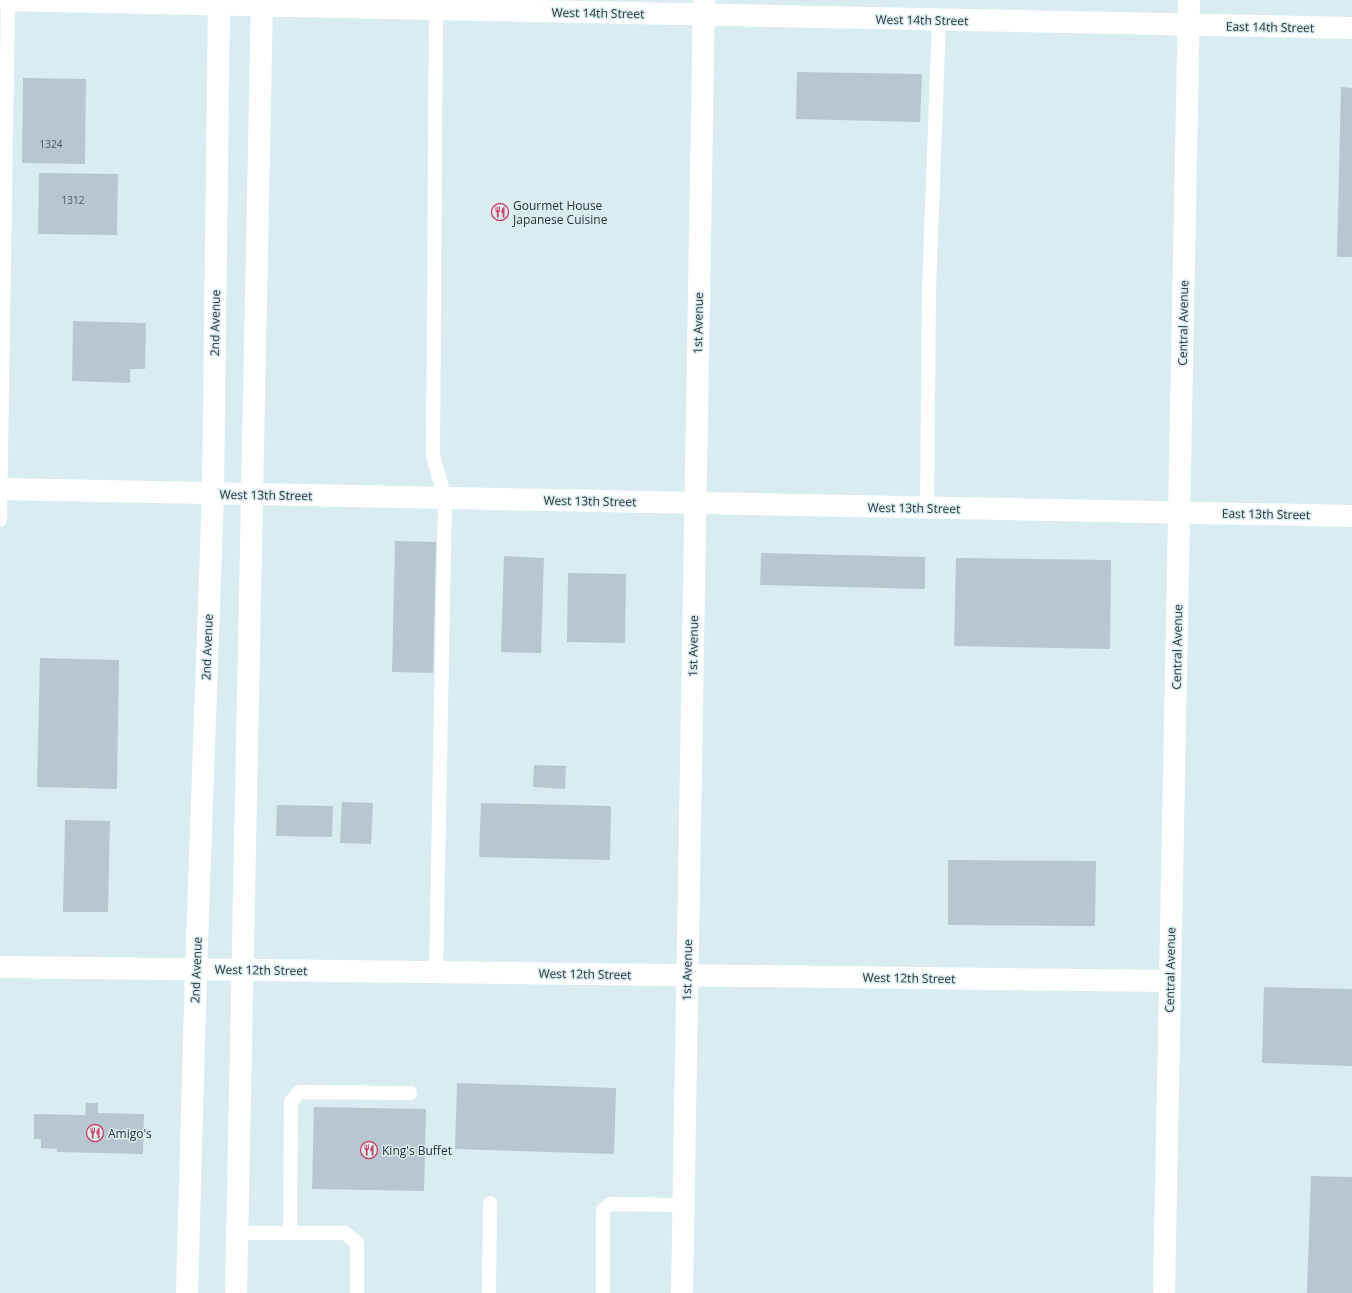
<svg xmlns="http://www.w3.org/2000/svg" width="1352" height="1293" viewBox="0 0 1352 1293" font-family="'Open Sans',sans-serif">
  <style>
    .building { fill: #b8c6d1 }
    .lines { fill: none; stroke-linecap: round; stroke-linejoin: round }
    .lane { stroke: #fff; stroke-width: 14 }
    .street { stroke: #fff; stroke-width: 22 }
    .secondary { stroke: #fff; stroke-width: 22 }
    .labels { text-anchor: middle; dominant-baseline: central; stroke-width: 3; stroke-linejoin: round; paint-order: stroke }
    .number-label { font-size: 10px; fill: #4e585b }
    .street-label { font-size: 12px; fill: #2b3334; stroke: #d9edf0 }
    .poi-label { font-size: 12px; fill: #2b3334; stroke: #d9edf0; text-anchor: start }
  </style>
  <rect width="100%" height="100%" fill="#d9edf0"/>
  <!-- building -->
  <g class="building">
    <polygon points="797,72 922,74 920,122 796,119"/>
    <polygon points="23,78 86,79 85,164 22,163"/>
    <polygon points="1341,87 1352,88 1352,257 1337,257"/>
    <polygon points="39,173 118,174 117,235 38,234"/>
    <polygon points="73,321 146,323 145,369 130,369 130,383 72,381"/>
    <polygon points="395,541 436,542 433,673 392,672"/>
    <polygon points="761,553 925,557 925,589 760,585"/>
    <polygon points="504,556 544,558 541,653 501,652"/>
    <polygon points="956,558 1111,560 1110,649 954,646"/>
    <polygon points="568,573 626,574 625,643 567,642"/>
    <polygon points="40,658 119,660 117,789 37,787"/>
    <polygon points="534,765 566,766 565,789 533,787"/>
    <polygon points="342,802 373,803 371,844 340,843"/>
    <polygon points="481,803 611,806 610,860 479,857"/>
    <polygon points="277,805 333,806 332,837 276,836"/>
    <polygon points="65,820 110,821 108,912 63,912"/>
    <polygon points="948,860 1096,861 1095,926 948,925"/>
    <polygon points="1264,987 1352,989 1352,1066 1262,1063"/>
    <polygon points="457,1083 616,1088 614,1154 455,1149"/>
    <polygon points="86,1103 98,1103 98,1113 144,1114 143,1154 57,1152 57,1149 41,1148 41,1139 34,1139 34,1114 85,1115"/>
    <polygon points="314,1107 426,1109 424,1191 312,1189"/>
    <polygon points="1311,1176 1352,1177 1352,1293 1307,1293"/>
  </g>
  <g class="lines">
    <!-- lane -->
    <g class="lane">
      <polyline points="436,9 433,456 445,498 436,972"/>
      <polyline points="927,508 929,289 939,20"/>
      <polyline points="0,520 8,0"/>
      <polyline points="238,1233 345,1233 357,1243 357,1293"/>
      <polyline points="290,1233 291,1102 299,1092 410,1093"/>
      <polyline points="489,1293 490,1203"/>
      <polyline points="603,1293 603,1210 610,1204 683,1205"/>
    </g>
    <!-- street -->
    <g class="street">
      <polyline points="7,0 1352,28"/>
      <polyline points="0,489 1352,516"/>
      <polyline points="0,967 1170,981"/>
      <polyline points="682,1293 704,0"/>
    </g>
    <!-- secondary -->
    <g class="secondary">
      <polyline points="187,1293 196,970 213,493 219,0"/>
      <polyline points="236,1293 262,0"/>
      <polyline points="1164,1293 1189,0"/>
    </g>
  </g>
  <!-- icons -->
  <defs>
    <g id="restaurant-ring" transform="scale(0.9)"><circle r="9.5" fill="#d9edf0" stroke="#cf4065" stroke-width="1.5"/><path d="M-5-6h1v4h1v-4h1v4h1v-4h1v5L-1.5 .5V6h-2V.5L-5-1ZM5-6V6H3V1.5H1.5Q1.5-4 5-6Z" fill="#cf4065"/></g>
  </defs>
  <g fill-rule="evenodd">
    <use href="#restaurant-ring" x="500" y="212"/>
    <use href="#restaurant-ring" x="95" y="1133"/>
    <use href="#restaurant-ring" x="369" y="1150"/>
  </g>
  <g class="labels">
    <!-- number labels -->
    <g class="number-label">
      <text x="51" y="144">1324</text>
      <text x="73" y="200">1312</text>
    </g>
    <!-- street labels -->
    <g class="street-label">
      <text transform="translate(598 13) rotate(1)">West 14th Street</text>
      <text transform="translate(922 20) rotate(1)">West 14th Street</text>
      <text transform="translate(1270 27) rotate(1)">East 14th Street</text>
      <text transform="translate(215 323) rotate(-89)">2nd Avenue</text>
      <text transform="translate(698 323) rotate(-89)">1st Avenue</text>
      <text transform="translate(1183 323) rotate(-89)">Central Avenue</text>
      <text transform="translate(266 495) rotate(1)">West 13th Street</text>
      <text transform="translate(590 501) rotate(1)">West 13th Street</text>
      <text transform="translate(914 508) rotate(1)">West 13th Street</text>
      <text transform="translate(1266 514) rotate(1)">East 13th Street</text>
      <text transform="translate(693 646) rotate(-89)">1st Avenue</text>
      <text transform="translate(207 647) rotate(-88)">2nd Avenue</text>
      <text transform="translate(1177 647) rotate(-89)">Central Avenue</text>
      <text transform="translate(196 970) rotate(-88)">2nd Avenue</text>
      <text transform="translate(261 970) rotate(1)">West 12th Street</text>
      <text transform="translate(687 970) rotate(-89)">1st Avenue</text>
      <text transform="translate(1170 970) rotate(-89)">Central Avenue</text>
      <text transform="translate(585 974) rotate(1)">West 12th Street</text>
      <text transform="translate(909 978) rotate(1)">West 12th Street</text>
    </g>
    <!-- poi labels -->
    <g class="poi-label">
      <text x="513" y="205">Gourmet House<tspan x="513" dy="14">Japanese Cuisine</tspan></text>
      <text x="108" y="1133">Amigo's</text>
      <text x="382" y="1150">King's Buffet</text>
    </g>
  </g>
</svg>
